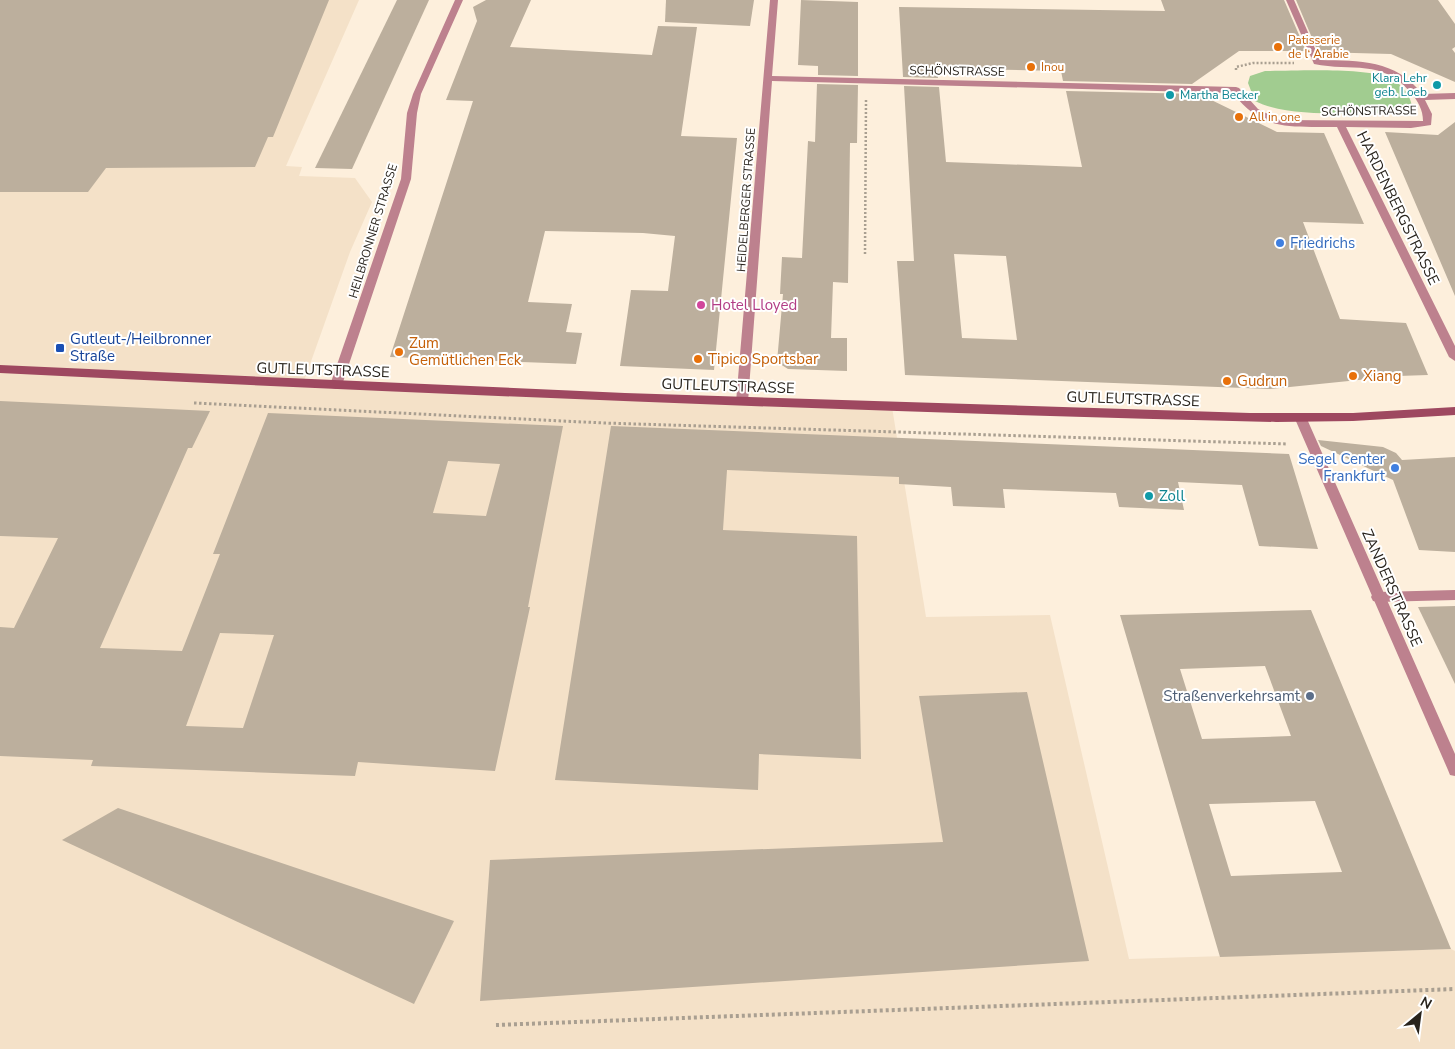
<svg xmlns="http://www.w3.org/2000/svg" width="1455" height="1049" viewBox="0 0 1455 1049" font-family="'Nunito Sans',sans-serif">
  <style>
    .built { fill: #f4e1c8 }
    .green { fill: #a1cc90 }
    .building { fill: #bcaf9d; fill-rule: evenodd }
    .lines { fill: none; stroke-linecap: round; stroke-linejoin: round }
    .path-far2 { stroke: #a99f91; stroke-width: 2.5; stroke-dasharray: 2 2; stroke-linecap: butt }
    .path-far1 { stroke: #a99f91; stroke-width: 3; stroke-dasharray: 2.5 2.5; stroke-linecap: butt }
    .path { stroke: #a99f91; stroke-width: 4; stroke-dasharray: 3 3; stroke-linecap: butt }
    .service { fill: #bd818e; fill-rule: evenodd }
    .minor { fill: #bd818e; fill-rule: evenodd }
    .secondary { fill: #9e4860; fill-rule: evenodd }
    .food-dot { fill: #e8710a; stroke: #fff; stroke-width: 2 }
    .culture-dot { fill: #0f9aa8; stroke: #fff; stroke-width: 2 }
    .shop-dot { fill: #3f7fe0; stroke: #fff; stroke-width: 2 }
    .hotel-dot { fill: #d1479c; stroke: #fff; stroke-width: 2 }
    .transit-dot { fill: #1a4fb4; stroke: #fff; stroke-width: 2 }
    .service-dot { fill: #5c6f8a; stroke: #fff; stroke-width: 2 }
    .labels { text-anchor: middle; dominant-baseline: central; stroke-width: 4; stroke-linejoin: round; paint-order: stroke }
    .far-food-label { font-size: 12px; fill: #c56008; stroke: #fff; text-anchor: start }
    .far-street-label { font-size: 12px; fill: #28231c; stroke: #fff }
    .far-culture-label { font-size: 12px; fill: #0d838f; stroke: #fff; text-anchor: end }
    .street-label { font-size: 15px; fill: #28231c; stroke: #fff }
    .shop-label { font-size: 15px; fill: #366cbe; stroke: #fff; text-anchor: start }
    .hotel-label { font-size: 15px; fill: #b23c85; stroke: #fff; text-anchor: start }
    .transit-label { font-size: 15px; fill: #164399; stroke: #fff; text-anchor: start }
    .food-label { font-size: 15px; fill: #c56008; stroke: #fff; text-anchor: start }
    .culture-label { font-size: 15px; fill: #0d838f; stroke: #fff; text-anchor: start }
    .service-label { font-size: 15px; fill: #4e5e75; stroke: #fff; text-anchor: end }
  </style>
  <rect width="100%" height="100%" fill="#fdefdc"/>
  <!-- built -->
  <polygon class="built" points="0,0 359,0 286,166 302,167 299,176 355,178 372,202 350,252 303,384 892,407 926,617 1050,615 1129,959 1451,949 1455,951 1455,1049 0,1049"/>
  <!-- green -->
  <path class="green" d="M1265,71C1294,71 1364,67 1389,78C1400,82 1411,95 1412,107L1404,113C1364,112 1290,119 1255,101L1248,83L1250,76Z"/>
  <!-- building -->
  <g class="building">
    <polygon points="0,0 329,0 273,137 268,137 255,167 106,168 88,192 0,192"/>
    <polygon points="397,0 429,0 352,169 315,168"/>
    <polygon points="486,0 531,0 510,47 652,55 658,26 697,27 681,136 737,138 714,370 620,366 631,290 668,291 675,236 643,233 545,231 528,302 572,304 566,332 582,333 576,364 390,357 473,101 446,100 477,21 473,7"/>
    <polygon points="666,0 754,0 750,26 665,22"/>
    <polygon points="801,0 858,2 858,76 818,75 818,66 798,65"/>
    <polygon points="1161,0 1284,0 1306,51 1239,51 1192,84 1063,81 1061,71 967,69 937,68 938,78 903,77 899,7 1165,11"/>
    <polygon points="1296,0 1438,0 1455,24 1455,47 1452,49 1455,53 1455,82 1391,54 1318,52"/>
    <polygon points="817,84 858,85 857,143 850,143 848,283 833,282 831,338 847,338 847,371 788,369 777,362 783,294 780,294 782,257 802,258 808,141 815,142"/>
    <path d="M904,86L939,87L946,162L1082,167L1066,91L1199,94L1277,132L1324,133L1364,224L1303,222L1340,319L1406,323L1428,375L1398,376L1270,389L905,375L897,261H914ZM954,254L1006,256L1017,340L962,338Z"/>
    <polygon points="1455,122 1455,296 1385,132 1438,135"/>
    <path d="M0,401L210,411L192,448H188L100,648L182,651L220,554H213L268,413L563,426L528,607H530L495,771L358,762L355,776L91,766L93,760L0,756V627L14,628L58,538L0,536ZM448,461L500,464L486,516L433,513ZM220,633L274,635L243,728L186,726Z"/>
    <polygon points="611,426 1289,454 1318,549 1259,546 1242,485 1178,482 1184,510 1119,507 1116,493 1003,489 1005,508 953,506 951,487 899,484 899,477 727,470 723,530 857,536 861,759 759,754 758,790 555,780"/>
    <polygon points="1318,440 1383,447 1396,453 1402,460 1455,457 1455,552 1419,550 1393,480 1321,446"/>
    <polygon points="1455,606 1455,684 1418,607"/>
    <path d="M1311,610L1451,949L1220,957L1120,615ZM1265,666L1291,736L1202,739L1180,669ZM1315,801L1342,872L1231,876L1209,804Z"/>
    <polygon points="1027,692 1089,961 480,1001 490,860 943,842 919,696"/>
    <polygon points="118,808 454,921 414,1004 62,840"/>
  </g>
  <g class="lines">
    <!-- path-far2 -->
    <g class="path-far2">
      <polyline points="1236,70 1236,67 1253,63 1294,63"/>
      <polyline points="865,254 866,100"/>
    </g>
    <!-- path-far1 -->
    <polyline class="path-far1" points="194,403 604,423 1288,444"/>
    <!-- path -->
    <polyline class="path" points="496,1025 1455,989"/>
    <!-- service -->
    <polygon class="service" points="1455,590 1455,600 1378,602 1373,601 1371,597 1373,593 1378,592"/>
    <!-- minor -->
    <g class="minor">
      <polygon points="455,0 463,0 421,94 417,113 411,179 342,385 336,389 332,388 330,385 401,179 407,113 413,94"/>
      <path d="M770,0H778L772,76L1236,87L1239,88L1258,109L1280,120L1423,121C1423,110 1418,101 1411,93C1382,58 1352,72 1314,64L1286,0H1294L1320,60C1360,61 1395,59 1422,94L1455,93V99L1425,100L1432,114L1431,125L1411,128L1346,127L1455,346V361L1449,357L1337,127C1291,126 1264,133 1233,93L772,81L748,402L746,405H738L736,402Z"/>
      <polygon points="1301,415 1307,419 1455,754 1455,776 1450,775 1448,770 1295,419"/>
    </g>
    <!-- secondary -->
    <path class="secondary" d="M0,365L625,393L1250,413H1353L1455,407V415L1353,421L1276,422C850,412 425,394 0,373Z"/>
  </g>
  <!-- markers -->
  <g class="food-dot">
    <circle cx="1278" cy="47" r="5"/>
    <circle cx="1031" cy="67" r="5"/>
    <circle cx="1239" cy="117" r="5"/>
    <circle cx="399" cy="352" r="5"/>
    <circle cx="698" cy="359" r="5"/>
    <circle cx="1353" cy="376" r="5"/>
    <circle cx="1227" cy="381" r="5"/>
  </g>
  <g class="culture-dot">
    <circle cx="1437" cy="85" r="5"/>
    <circle cx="1170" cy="95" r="5"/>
    <circle cx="1149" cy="496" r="5"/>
  </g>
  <g class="shop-dot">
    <circle cx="1280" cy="243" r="5"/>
    <circle cx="1395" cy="468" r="5"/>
  </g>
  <circle class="hotel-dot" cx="701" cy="305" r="5"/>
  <rect class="transit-dot" x="55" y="343" width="10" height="10" rx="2.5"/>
  <circle class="service-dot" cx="1310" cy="696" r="5"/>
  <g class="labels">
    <!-- far-food labels -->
    <g class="far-food-label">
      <text x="1288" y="40">Patisserie<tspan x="1288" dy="14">de l‘ Arabie</tspan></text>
      <text x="1041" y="67">Inou</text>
      <text x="1249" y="117">All in one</text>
    </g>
    <!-- far-street labels -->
    <g class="far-street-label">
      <text transform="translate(957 71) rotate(1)">SCHÖNSTRASSE</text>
      <text transform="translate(1369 111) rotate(-1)">SCHÖNSTRASSE</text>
      <text transform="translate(746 200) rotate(-86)">HEIDELBERGER STRASSE</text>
      <text transform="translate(373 231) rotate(-73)">HEILBRONNER STRASSE</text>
    </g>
    <!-- far-culture labels -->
    <g class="far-culture-label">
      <text x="1427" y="78">Klara Lehr<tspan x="1427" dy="14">geb. Loeb</tspan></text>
      <text x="1180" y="95" text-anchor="start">Martha Becker</text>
    </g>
    <!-- street labels -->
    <g class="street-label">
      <text transform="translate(1398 208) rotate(64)">HARDENBERGSTRASSE</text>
      <text transform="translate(323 370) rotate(2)">GUTLEUTSTRASSE</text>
      <text transform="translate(728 386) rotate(2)">GUTLEUTSTRASSE</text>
      <text transform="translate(1133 399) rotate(2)">GUTLEUTSTRASSE</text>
      <text transform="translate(1392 588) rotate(66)">ZANDERSTRASSE</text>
    </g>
    <!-- shop labels -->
    <g class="shop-label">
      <text x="1290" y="243">Friedrichs</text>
      <text x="1385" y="459" text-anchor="end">Segel Center<tspan x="1385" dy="17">Frankfurt</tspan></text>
    </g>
    <!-- hotel labels -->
    <g class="hotel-label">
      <text x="711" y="305">Hotel Lloyed</text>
    </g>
    <!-- transit labels -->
    <g class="transit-label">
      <text x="70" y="339">Gutleut-/Heilbronner<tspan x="70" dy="17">Straße</tspan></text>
    </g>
    <!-- food labels -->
    <g class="food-label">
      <text x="409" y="343">Zum<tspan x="409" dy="17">Gemütlichen Eck</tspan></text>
      <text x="708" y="359">Tipico Sportsbar</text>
      <text x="1363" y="376">Xiang</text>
      <text x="1237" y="381">Gudrun</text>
    </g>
    <!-- culture labels -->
    <g class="culture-label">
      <text x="1159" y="496">Zoll</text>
    </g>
    <!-- service labels -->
    <g class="service-label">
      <text x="1300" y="696">Straßenverkehrsamt</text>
    </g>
  </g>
  <!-- north arrow -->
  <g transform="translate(1420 1014) rotate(29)" stroke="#ffffff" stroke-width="4" paint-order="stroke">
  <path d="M0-4L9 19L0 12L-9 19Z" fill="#28231c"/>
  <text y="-8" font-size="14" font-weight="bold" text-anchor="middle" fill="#28231c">N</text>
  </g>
</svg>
